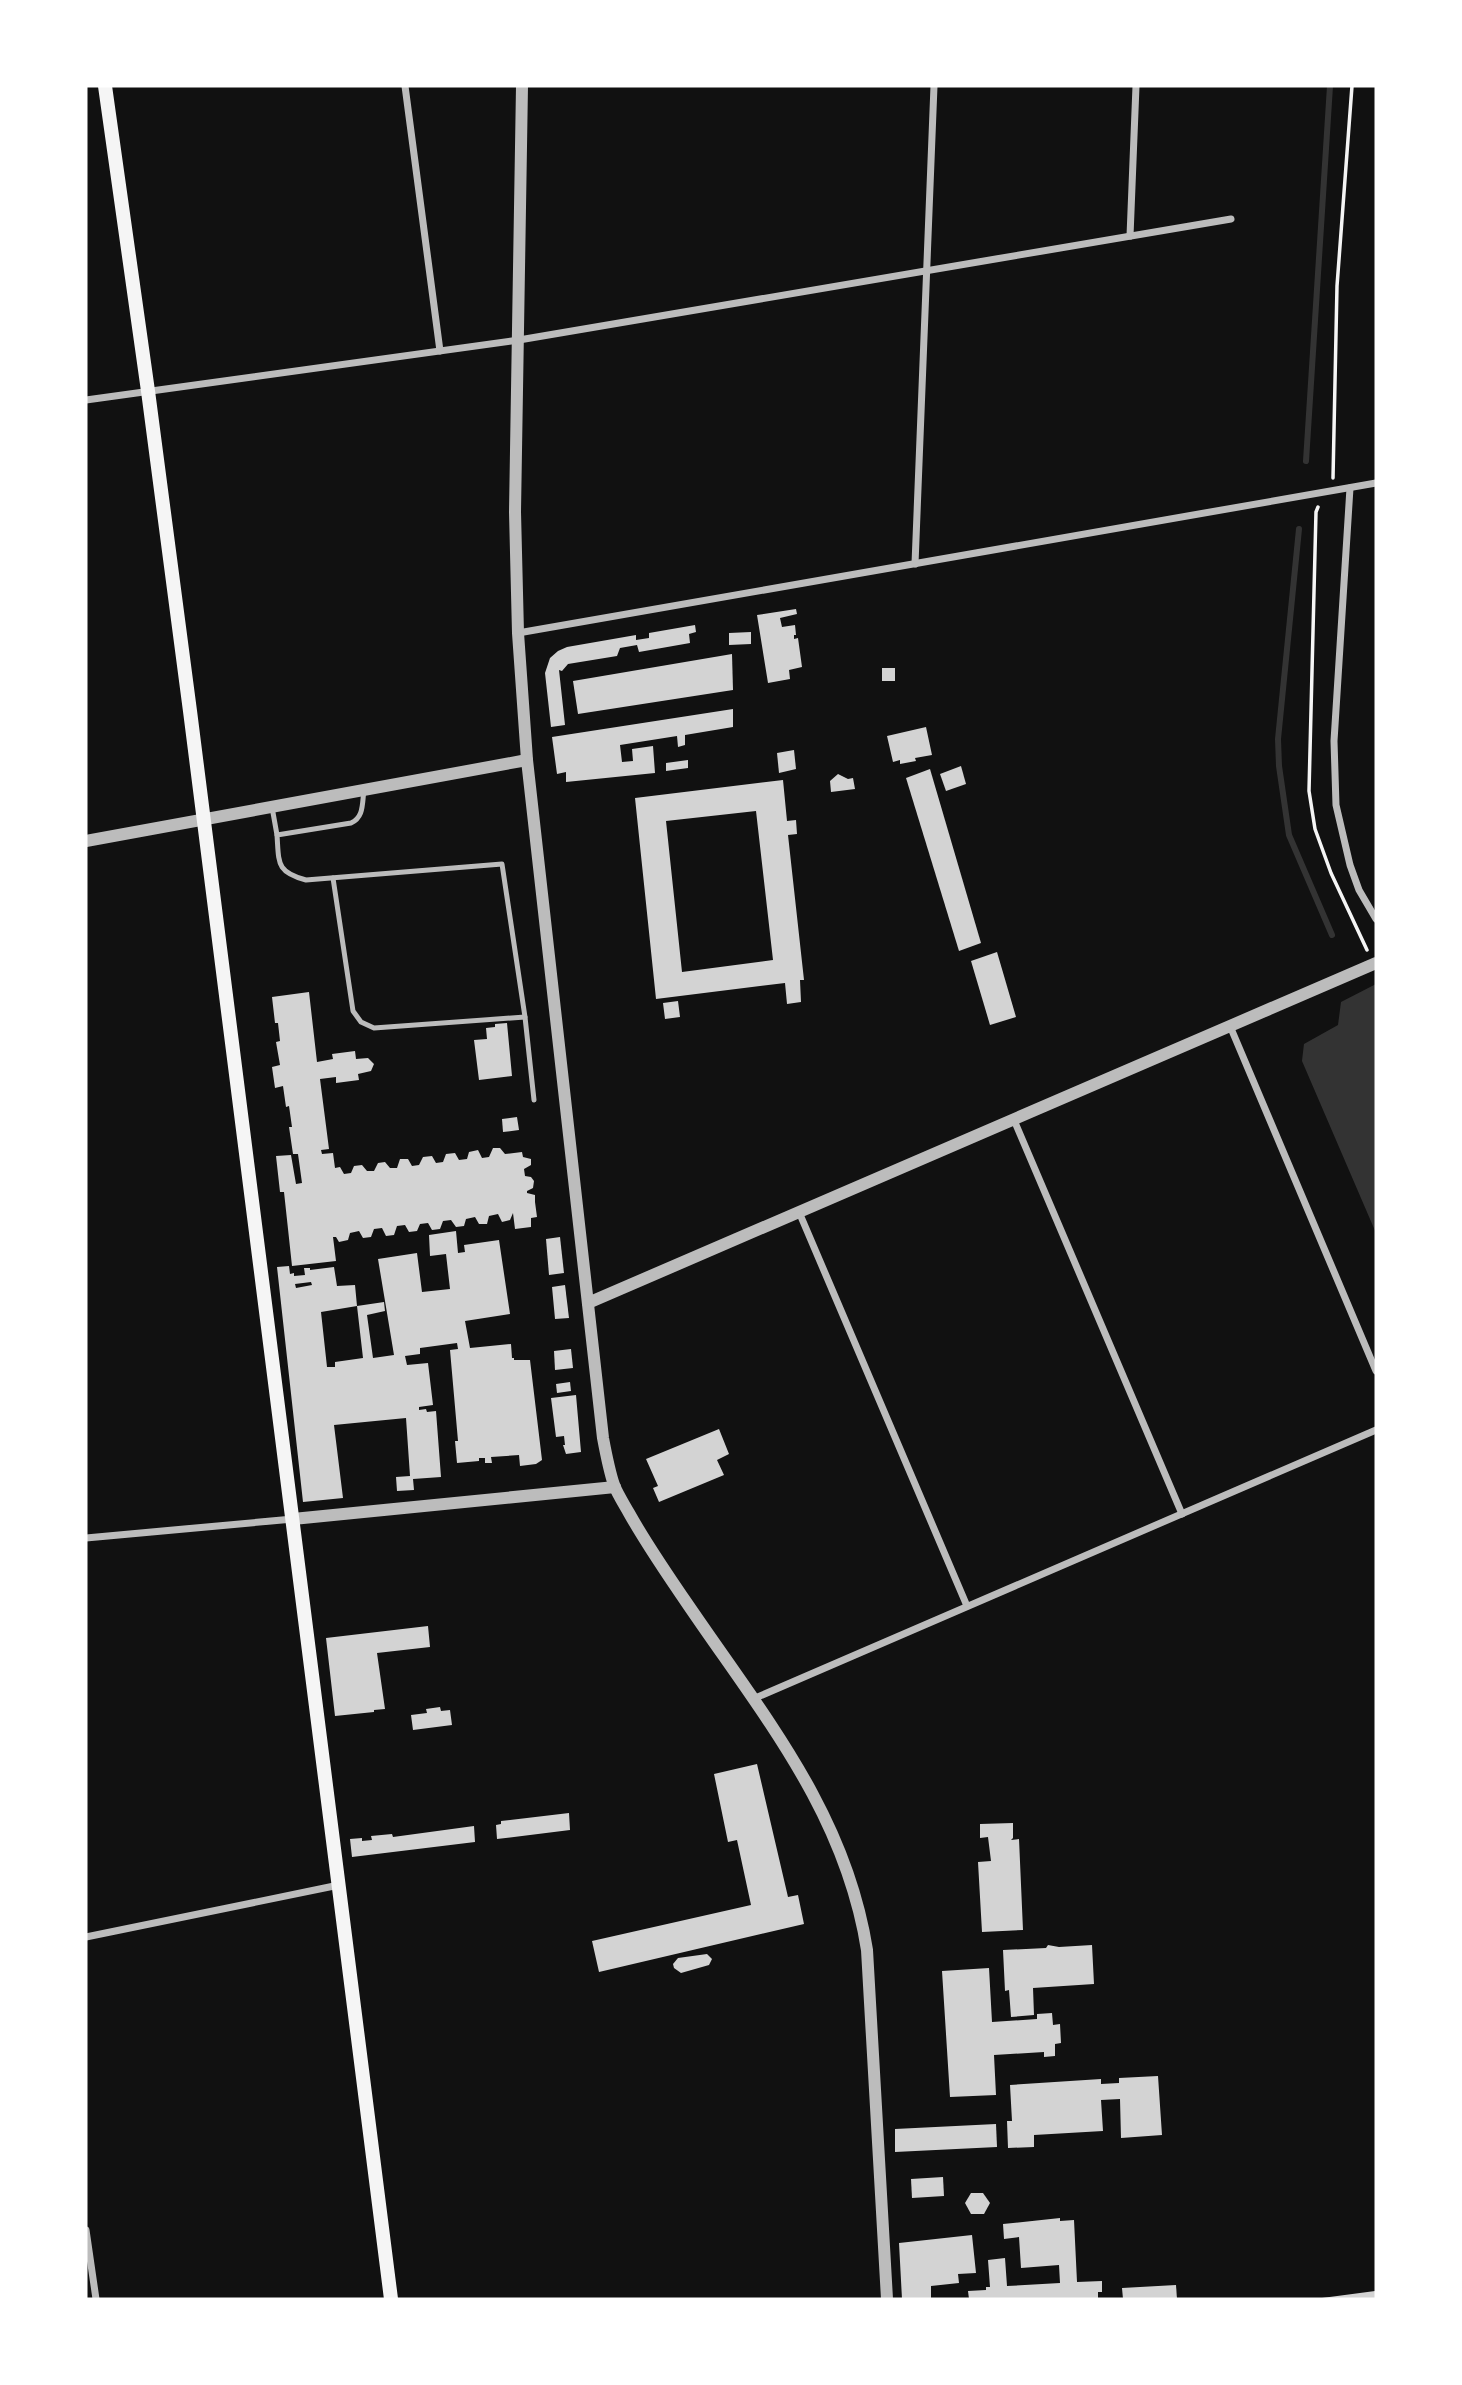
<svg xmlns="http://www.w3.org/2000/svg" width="1462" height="2385" viewBox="0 0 1462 2385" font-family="Barlow,sans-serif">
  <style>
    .water { fill: #333 }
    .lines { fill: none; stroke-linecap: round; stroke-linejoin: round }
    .stream { stroke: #333; stroke-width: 6 }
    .building { fill: #d3d3d3; fill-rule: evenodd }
    .path { stroke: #f5f5f5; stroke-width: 3.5 }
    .service { stroke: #bcbcbc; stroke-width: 5 }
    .minor { stroke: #bcbcbc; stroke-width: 7 }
    .tertiary { stroke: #bcbcbc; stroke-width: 12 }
    .secondary { stroke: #f5f5f5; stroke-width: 14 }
  </style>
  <rect width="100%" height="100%" fill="#111"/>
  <!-- water -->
  <polygon class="water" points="1376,984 1376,1233 1302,1061 1304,1044 1338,1025 1341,1002"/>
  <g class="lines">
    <!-- stream -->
    <g class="stream">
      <polyline points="1306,461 1330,86"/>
      <polyline points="1299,529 1278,739 1279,766 1289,835 1332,935"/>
    </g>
  </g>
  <!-- building -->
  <g class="building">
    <polygon points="796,609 797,614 780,618 782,627 795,625 796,635 794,635 794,639 798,638 802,667 789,670 790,679 768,683 757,615"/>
    <polygon points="695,625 696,632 689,634 690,643 639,652 637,645 620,648 617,656 568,664 562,671 559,670 565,725 551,727 545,673 550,658 558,651 567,647 636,635 636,640 649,638 649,633"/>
    <polygon points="751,632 751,644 729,645 729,633"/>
    <polygon points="732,654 733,690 578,714 573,681"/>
    <rect x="882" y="668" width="13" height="13"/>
    <polygon points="733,709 733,727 685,735 685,745 678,747 677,736 620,745 622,762 633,761 632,749 653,746 655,773 566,782 566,772 557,774 552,737"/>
    <polygon points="926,727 932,755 915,758 916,761 900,764 900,760 893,762 887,736"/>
    <polygon points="794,750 796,769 779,773 777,753"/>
    <polygon points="688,760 688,768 666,771 666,763"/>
    <polygon points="961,766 966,784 946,791 940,774"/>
    <polygon points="930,769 981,943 959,951 906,778"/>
    <polygon points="838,774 848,779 853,778 855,789 831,792 830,781"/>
    <path d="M783,780L787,821L796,820L797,834L788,835L804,980H800L801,1002L787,1004L785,983L656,999L635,798ZM756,811L773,960L682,972L666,821Z"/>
    <polygon points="997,952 1016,1017 990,1025 971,961"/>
    <polygon points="309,992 317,1062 333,1059 332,1054 355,1051 356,1059 368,1058 374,1064 371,1071 358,1074 359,1080 336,1083 336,1077 320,1079 329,1149 321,1150 322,1154 333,1153 335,1168 340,1167 344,1174 351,1173 354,1166 362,1165 367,1171 374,1171 378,1163 385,1162 390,1168 397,1168 400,1159 408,1159 412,1166 419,1165 423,1157 432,1156 436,1163 443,1162 446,1154 455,1153 459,1160 467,1159 469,1152 478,1150 482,1158 489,1157 493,1148 500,1148 505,1154 522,1152 523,1157 531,1159 531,1165 524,1169 525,1176 531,1177 534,1181 533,1188 527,1191 527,1193 535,1195 535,1202 537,1217 531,1218 531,1227 515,1229 513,1213 510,1220 502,1222 498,1214 489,1216 487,1224 479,1224 475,1217 466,1219 464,1226 456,1227 451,1220 443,1221 440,1229 432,1230 428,1223 420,1224 417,1231 409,1232 405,1225 397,1226 394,1235 386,1236 382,1228 374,1229 371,1237 363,1238 359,1231 350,1233 348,1240 339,1242 336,1237 333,1237 336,1261 292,1266 284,1192 280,1192 276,1156 291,1155 296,1184 302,1183 298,1154 293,1154 289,1127 292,1127 289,1106 286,1107 283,1086 275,1088 272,1067 280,1065 276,1042 280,1041 278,1023 275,1023 272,997"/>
    <polygon points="678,1001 680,1017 665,1019 663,1003"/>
    <polygon points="507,1023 512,1076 479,1080 474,1040 487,1039 486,1028 495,1027 495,1024"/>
    <polygon points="517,1117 519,1130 503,1132 502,1119"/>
    <path d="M456,1231L458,1253L465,1252L464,1245L499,1240L510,1314L465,1321L470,1348L511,1344L512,1358H514V1360H530L542,1460L536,1464L520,1466L519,1455L491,1457L492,1463H485V1458H479V1461L457,1463L455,1441H458L450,1350L458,1349L457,1343L420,1348V1354L405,1356L407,1365L428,1363L433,1405L419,1407V1410L426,1409L427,1412L436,1411L441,1477L413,1479L414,1490L397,1491L396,1477L410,1476L406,1418L334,1425L343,1498L303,1502L277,1267L289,1266L290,1274L294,1273V1276L305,1275L304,1268H310V1270L334,1267L337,1286L355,1285L357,1306L321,1312L327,1367H335V1362L363,1358L357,1306L384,1302L385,1311L367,1315L373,1358L394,1355L378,1259L417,1253L422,1292L450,1289L446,1254L430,1256L429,1235ZM311,1282L312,1285L296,1288L295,1284Z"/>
    <polygon points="560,1237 564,1273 549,1275 546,1239"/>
    <polygon points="565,1285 569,1318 555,1319 552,1287"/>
    <polygon points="571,1349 573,1368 555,1370 554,1351"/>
    <polygon points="570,1382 571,1391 557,1393 556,1384"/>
    <polygon points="576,1395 581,1452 566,1454 563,1445 565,1445 564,1436 556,1437 551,1398"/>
    <polygon points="719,1429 729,1454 717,1460 724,1475 659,1502 653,1488 658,1486 646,1459"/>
    <polygon points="428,1626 430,1647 377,1653 385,1709 374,1710 374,1712 335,1716 326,1638"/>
    <polygon points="440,1707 441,1711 450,1710 452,1725 413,1730 411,1715 427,1713 426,1709"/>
    <polygon points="757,1764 788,1897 798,1895 804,1924 599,1972 592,1941 751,1905 737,1840 728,1842 714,1774"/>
    <polygon points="569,1813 570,1830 497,1839 496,1825 501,1824 501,1821"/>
    <polygon points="1013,1823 1013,1838 1011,1840 1019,1839 1023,1930 982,1932 978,1862 991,1861 988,1837 980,1838 980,1824"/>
    <polygon points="474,1826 475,1842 352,1857 350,1839 362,1838 362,1841 372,1840 371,1836 392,1834 393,1837"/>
    <polygon points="1048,1945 1059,1947 1092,1945 1094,1984 1033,1988 1034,2015 1011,2017 1009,1990 1005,1991 1003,1950 1046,1948"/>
    <polygon points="707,1954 712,1959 709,1965 681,1973 674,1968 673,1964 678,1958"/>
    <polygon points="989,1968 992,2022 1037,2019 1037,2014 1052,2013 1053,2025 1060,2024 1061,2043 1055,2044 1055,2056 1044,2057 1044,2052 994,2055 996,2095 950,2097 942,1971"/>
    <polygon points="1158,2076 1162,2135 1121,2138 1120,2099 1101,2100 1103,2131 1034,2135 1034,2147 1008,2148 1007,2121 1012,2121 1010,2085 1101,2079 1101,2084 1119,2083 1119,2078"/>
    <polygon points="996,2124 997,2147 895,2152 895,2129"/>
    <polygon points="943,2177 944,2196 912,2198 911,2179"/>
    <polygon points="971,2193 983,2193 990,2203 984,2214 971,2214 965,2203"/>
    <polygon points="1060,2218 1060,2221 1074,2220 1077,2282 1102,2281 1102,2292 1098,2292 1098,2299 969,2299 968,2291 986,2290 986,2287 990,2287 988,2260 1005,2258 1007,2286 1060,2283 1059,2265 1021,2268 1019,2237 1004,2239 1003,2224"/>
    <polygon points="972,2235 976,2273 958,2274 959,2283 931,2286 931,2299 902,2299 899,2243"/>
    <polygon points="1176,2285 1177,2299 1123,2299 1122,2288"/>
    <polygon points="1375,2291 1376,2299 1322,2299 1322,2298"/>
  </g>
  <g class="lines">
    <!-- path -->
    <g class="path">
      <polyline points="1333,478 1337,286 1352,86"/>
      <polyline points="1318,507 1316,512 1309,791 1315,829 1331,873 1367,950"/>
    </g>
    <!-- service -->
    <g class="service">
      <path d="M364,790C362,804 364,817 351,823L277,835C279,863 276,872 306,880L502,864L525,1017L534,1100"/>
      <polyline points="272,807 277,835"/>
      <polyline points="333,878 353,1011 361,1022 374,1028 525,1017"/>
    </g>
    <!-- minor -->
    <g class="minor">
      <polyline points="405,86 440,351"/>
      <polyline points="1130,236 1136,86"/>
      <polyline points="86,400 519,340 1231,219"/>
      <polyline points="1350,488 1334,741 1336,805 1350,865 1359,890 1376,919"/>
      <polyline points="915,564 934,86"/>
      <polyline points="518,633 1376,483"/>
      <polyline points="1230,1026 1376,1371"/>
      <polyline points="1014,1120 1182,1514"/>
      <polyline points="799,1212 967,1606"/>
      <polyline points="86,1538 293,1519"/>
      <polyline points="753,1699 1376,1430"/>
      <polyline points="86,1937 339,1885"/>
      <polyline points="86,2230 96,2299"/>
    </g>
    <!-- tertiary -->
    <g class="tertiary">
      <path d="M522,86L515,512L518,633L527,760L603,1438C606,1454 609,1470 614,1485C618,1495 624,1504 629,1513C648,1547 671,1580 693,1612C767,1720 846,1816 867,1950L887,2299"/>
      <polyline points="86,841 527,760"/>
      <polyline points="588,1303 1376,963"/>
      <polyline points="293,1519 615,1487"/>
    </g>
    <!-- secondary -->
    <polyline class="secondary" points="105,86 148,391 190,711 391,2299"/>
  </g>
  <!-- border -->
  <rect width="1462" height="2385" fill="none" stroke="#ffffff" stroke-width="175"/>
</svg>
